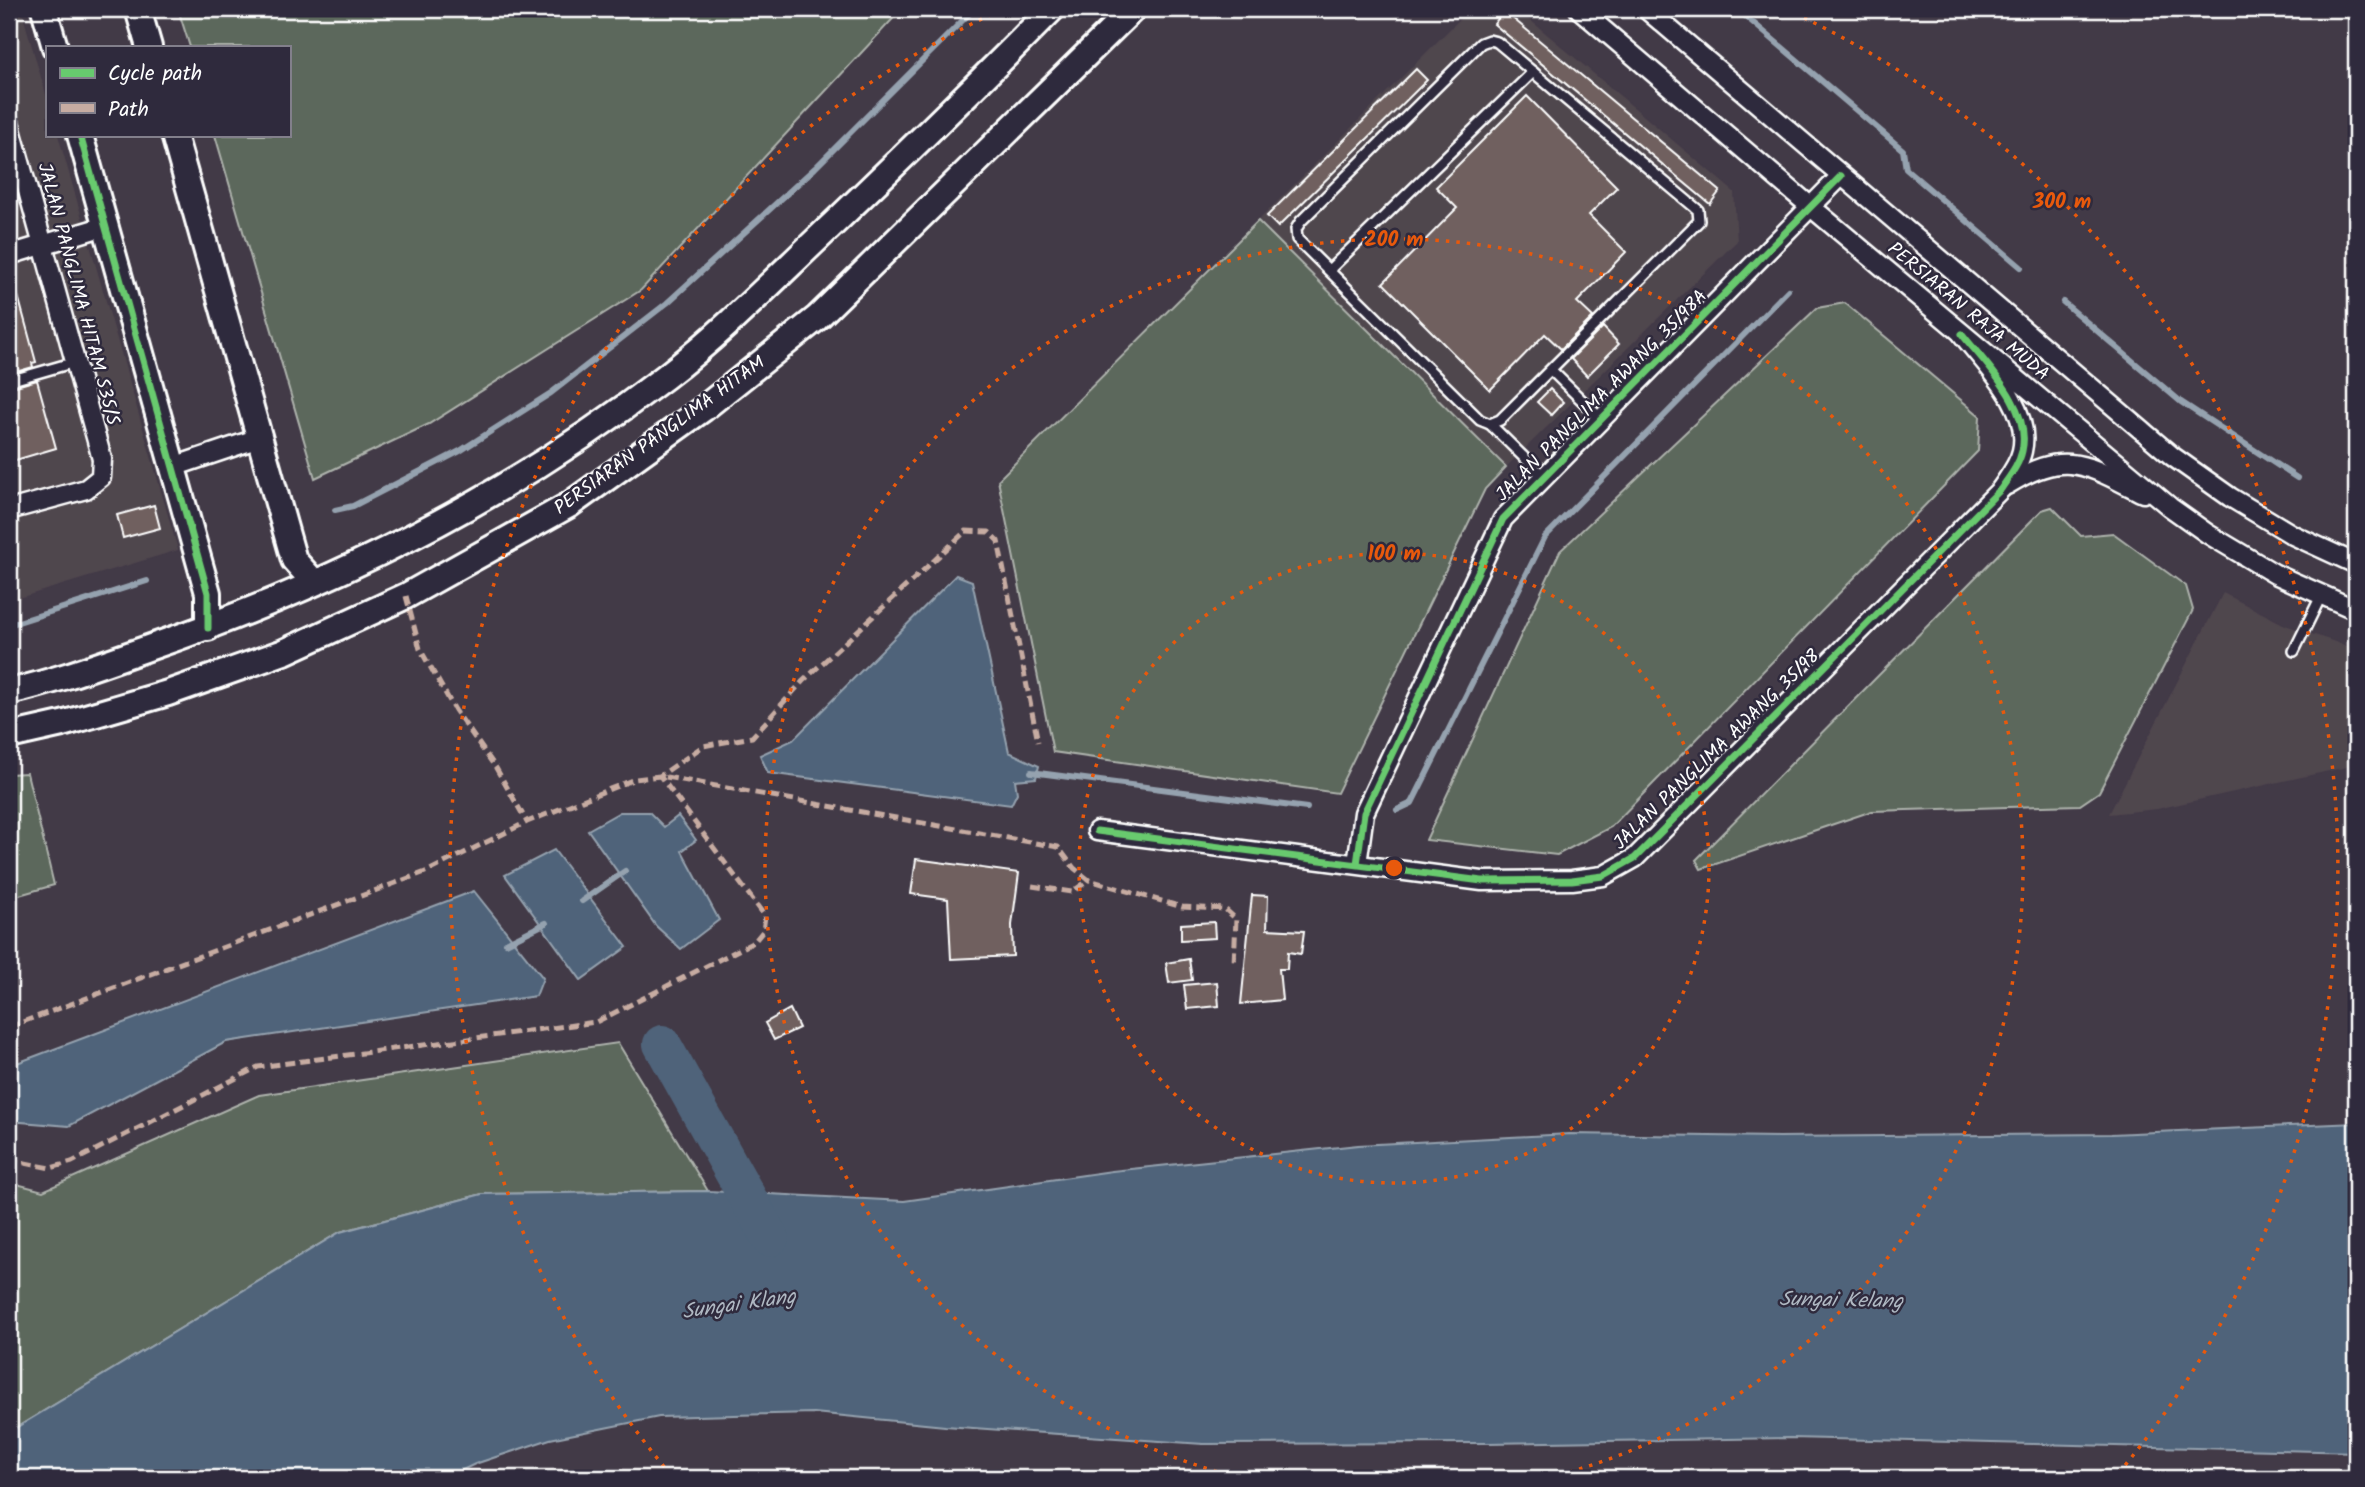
<svg xmlns="http://www.w3.org/2000/svg" width="2365" height="1487" viewBox="0 0 2365 1487" font-family="Kalam,sans-serif">
  <style>
    .built { fill: #50464e }
    .green { fill: #5c675b; stroke: #aeb3ad; stroke-width: 2 }
    .water { fill: #4f647a; stroke: #95a2af; stroke-width: 2 }
    .lines { fill: none; stroke-linecap: round; stroke-linejoin: round }
    .stream { stroke: #95a2af; stroke-width: 6 }
    .river { stroke: #4f647a; stroke-width: 38 }
    .building { fill: #70615e; stroke: #fff; stroke-width: 2 }
    .lane-casing { stroke: #fff; stroke-width: 14 }
    .street-casing { stroke: #fff; stroke-width: 23 }
    .secondary-casing { stroke: #fff; stroke-width: 30 }
    .lane { stroke: #2f2a3d; stroke-width: 9 }
    .street { stroke: #2f2a3d; stroke-width: 18 }
    .secondary { stroke: #2f2a3d; stroke-width: 24 }
    .quiet { stroke: #c7aca2; stroke-width: 5; stroke-dasharray: 10 5; stroke-linecap: butt }
    .cycleway-casing { stroke: #2f2a3d; stroke-width: 11 }
    .cycleway { stroke: #67ca6e; stroke-width: 7 }
    .ring { fill: none; stroke: #e8590c; stroke-width: 3.5; stroke-dasharray: 3.5 7 }
    .labels { text-anchor: middle; dominant-baseline: central; stroke-width: 5; stroke-linejoin: round; paint-order: stroke }
    .street-label { font-size: 19px; fill: #fff; stroke: #2f2a3d }
    .water-label { font-size: 21px; font-style: italic; fill: #b0b9c3; stroke: #2f2a3d }
    .centre { fill: #e8590c; stroke: #2f2a3d; stroke-width: 3.5 }
    .ring-label { font-size: 21px; text-anchor: middle; font-weight: bold; fill: #e8590c; stroke: #2f2a3d; stroke-width: 5; stroke-linejoin: round; paint-order: stroke }
  </style>
  <rect width="100%" height="100%" fill="#423a47"/>
  <filter id="ink" filterUnits="userSpaceOnUse"><feTurbulence type="fractalNoise" baseFrequency=".0143" numOctaves="2"/><feDisplacementMap in="SourceGraphic" scale="14" xChannelSelector="R" yChannelSelector="G"/><feConvolveMatrix kernelMatrix="1 2 1 2 8 2 1 2 1" color-interpolation-filters="sRGB"/></filter>
  <g filter="url(#ink)">
    <!-- built -->
    <g class="built">
      <polygon points="9,9 21,9 47,98 47,135 58,135 178,550 9,601"/>
      <polygon points="1470,9 1517,9 1734,192 1737,241 1506,467 1258,221"/>
      <polygon points="2223,593 2285,625 2356,649 2356,765 2157,809 2109,814"/>
    </g>
    <!-- green -->
    <g class="green">
      <polygon points="178,9 902,9 641,290 429,424 315,478 215,135 289,135 289,47 190,47"/>
      <polygon points="1258,221 1506,467 1485,489 1337,793 1053,752 998,480"/>
      <polygon points="1845,303 1980,416 1978,451 1611,827 1557,855 1426,840 1560,551 1817,308"/>
      <polygon points="2052,507 2081,536 2113,533 2186,586 2193,610 2099,792 2080,805 1872,811 1701,869 1696,860 2042,510"/>
      <polygon points="27,773 54,885 9,898 9,774"/>
      <polygon points="618,1043 708,1191 482,1194 340,1232 9,1432 9,1182 43,1191 259,1095"/>
    </g>
    <!-- water -->
    <g class="water">
      <polygon points="956,575 972,581 1009,752 1039,766 1036,778 1015,780 1017,793 1011,805 768,773 760,755 793,740"/>
      <polygon points="620,812 649,812 664,827 678,816 696,840 682,851 719,920 681,949 656,926 588,830"/>
      <polygon points="554,850 627,947 581,980 505,875"/>
      <polygon points="474,891 543,978 536,996 226,1042 69,1126 9,1121 9,1066"/>
      <polygon points="2356,1123 2356,1452 1791,1438 1488,1443 1203,1444 945,1426 814,1413 659,1417 550,1439 475,1464 446,1478 9,1478 9,1432 340,1232 482,1194 708,1191 904,1201 1112,1171 1358,1145 1570,1134 1779,1137 2111,1134"/>
    </g>
    <g class="lines">
      <!-- stream -->
      <g class="stream">
        <polyline points="1737,9 1903,150 1906,169 2021,267"/>
        <polyline points="2063,302 2181,402 2297,478"/>
        <polyline points="335,510 353,506 460,451 551,393 667,303 815,168 974,9"/>
        <polyline points="9,625 147,581"/>
        <polyline points="1031,772 1307,808"/>
        <polyline points="1397,810 1412,803 1545,537 1788,290"/>
        <polyline points="582,901 625,871"/>
        <polyline points="506,943 546,923"/>
      </g>
      <!-- river -->
      <polyline class="river" points="662,1044 770,1238"/>
    </g>
    <!-- building -->
    <g class="building">
      <polygon points="1504,11 1720,191 1710,204 1494,24"/>
      <polygon points="1416,69 1427,80 1278,227 1267,216"/>
      <polygon points="1527,96 1617,187 1589,215 1626,252 1577,302 1593,317 1561,349 1545,334 1490,390 1383,283 1457,208 1436,187"/>
      <polygon points="14,281 36,362 32,363 33,367 9,374 9,282"/>
      <polygon points="1603,327 1619,344 1587,376 1571,359"/>
      <polygon points="37,380 56,448 9,462 9,388"/>
      <polygon points="1550,389 1563,402 1551,415 1537,402"/>
      <polygon points="154,505 160,528 123,538 117,515"/>
      <polygon points="916,859 1019,873 1012,925 1013,956 951,959 948,899 911,894"/>
      <polygon points="1252,895 1268,896 1267,929 1304,931 1301,954 1288,952 1287,969 1279,969 1282,1000 1241,1004"/>
      <polygon points="1214,922 1215,938 1181,940 1181,924"/>
      <polygon points="1189,959 1192,980 1169,983 1166,963"/>
      <polygon points="1217,982 1219,1006 1187,1009 1184,985"/>
      <polygon points="790,1009 799,1028 774,1040 765,1023"/>
    </g>
    <g class="lines">
      <!-- lane casing -->
      <g class="lane-casing">
        <g id="lane">
          <polygon points="1489,40 1497,42 1698,210 1699,221 1500,420 1490,424 1480,420 1297,239 1296,229 1301,221 1481,43"/>
          <polyline points="1329,270 1533,72"/>
          <polyline points="1551,370 1601,419"/>
          <polyline points="9,381 75,362"/>
          <polyline points="1490,424 1544,477"/>
          <polyline points="2294,651 2322,594"/>
        </g>
      </g>
      <!-- street casing -->
      <g class="street-casing">
        <g id="street">
          <polyline points="1579,9 1811,207 2170,507 2208,534 2275,574 2356,610"/>
          <polyline points="1646,9 2172,456 2230,497 2293,535 2356,564"/>
          <polyline points="9,122 102,459 101,477 86,489 9,510"/>
          <polyline points="9,255 105,226"/>
          <polyline points="173,467 259,438"/>
          <path d="M2007,485C2066,448 2086,465 2143,493"/>
          <path d="M1097,831L1482,881L1572,880L1603,876L1635,858L2001,489C2009,477 2019,465 2022,451C2032,408 1986,365 1962,334"/>
          <polyline points="1357,864 1364,813 1503,519 1841,176"/>
        </g>
      </g>
      <!-- secondary casing -->
      <g class="secondary-casing">
        <g id="secondary">
          <polyline points="44,9 55,47"/>
          <polyline points="138,9 149,47"/>
          <polyline points="80,135 208,593 208,628"/>
          <polyline points="174,135 294,560 314,582"/>
          <path d="M9,692C57,681 102,664 148,648C332,585 511,496 665,377C717,337 764,290 811,245C893,167 973,89 1052,9"/>
          <polyline points="9,736 62,724 168,693 284,652 406,596 569,505 703,409 817,318 1133,9"/>
        </g>
      </g>
      <!-- lane -->
      <use href="#lane" class="lane"/>
      <!-- street -->
      <use href="#street" class="street"/>
      <!-- secondary -->
      <use href="#secondary" class="secondary"/>
      <!-- quiet -->
      <g class="quiet">
        <polyline points="406,596 420,649 455,710 496,768 527,822"/>
        <polyline points="1032,886 1072,892 1089,880"/>
        <polyline points="9,1027 428,871 527,822 635,779 660,776 1058,847 1074,868 1089,880 1182,907 1225,909 1236,919 1234,964"/>
        <polyline points="9,1160 51,1168 72,1162 258,1067 596,1022 754,942 763,931 765,916 660,776 703,746 752,737 803,681 966,531 989,532 998,541 1038,742"/>
      </g>
      <!-- cycleway casing -->
      <g class="cycleway-casing">
        <g id="cycleway">
          <polyline points="80,135 208,593 208,628"/>
          <path d="M1097,831L1482,881L1572,880L1603,876L1635,858L2001,489C2009,477 2019,465 2022,451C2032,408 1986,365 1962,334"/>
          <polyline points="1357,864 1364,813 1503,519 1841,176"/>
        </g>
      </g>
      <!-- cycleway -->
      <use href="#cycleway" class="cycleway"/>
    </g>
  </g>
  <!-- distance rings -->
  <g class="ring">
    <circle cx="1394" cy="868" r="315"/>
    <path d="M1237 1477A629 629 0 1 1 1551 1477"/>
    <path d="M671 1475A944 944 0 0 1 1003 9M1785 9A944 944 0 0 1 2117 1475"/>
  </g>
  <g class="labels">
    <!-- street labels -->
    <g class="street-label">
      <text transform="translate(78 294) rotate(75)">JALAN PANGLIMA HITAM S35/S</text>
      <text transform="translate(1968 312) rotate(40)">PERSIARAN RAJA MUDA</text>
      <text transform="translate(1602 396) rotate(-45)">JALAN PANGLIMA AWANG 35/98A</text>
      <text transform="translate(660 436) rotate(-36)">PERSIARAN PANGLIMA HITAM</text>
      <text transform="translate(1717 750) rotate(-44)">JALAN PANGLIMA AWANG 35/98</text>
    </g>
    <!-- water labels -->
    <g class="water-label">
      <text transform="translate(1841 1301) rotate(1)">Sungai Kelang</text>
      <text transform="translate(739 1305) rotate(-8)">Sungai Klang</text>
    </g>
  </g>
  <circle cx="1394" cy="868" r="10" class="centre"/>
  <g class="ring-label">
    <text x="2062" y="208">300 m</text>
    <text x="1394" y="246">200 m</text>
    <text x="1394" y="560">100 m</text>
  </g>
  <!-- margin -->
  <rect width="2365" height="1487" fill="none" stroke="#2f2a3d" stroke-width="35"/>
  <rect x="18" y="18" width="2330" height="1452" fill="none" stroke="#fff" stroke-width="2.5" filter="url(#ink)"/>
  <!-- legend -->
  <rect x="46" y="46" width="245" height="91" fill="#2f2a3d" stroke="#827f8b" stroke-width="2"/>
  <rect x="60" y="68" width="35" height="10" fill="#67ca6e" stroke="#827f8b" stroke-width="2"/>
  <text x="108" y="80" font-size="21" fill="#ffffff">Cycle path</text>
  <rect x="60" y="103" width="35" height="10" fill="#c7aca2" stroke="#827f8b" stroke-width="2"/>
  <text x="108" y="116" font-size="21" fill="#ffffff">Path</text>
</svg>
